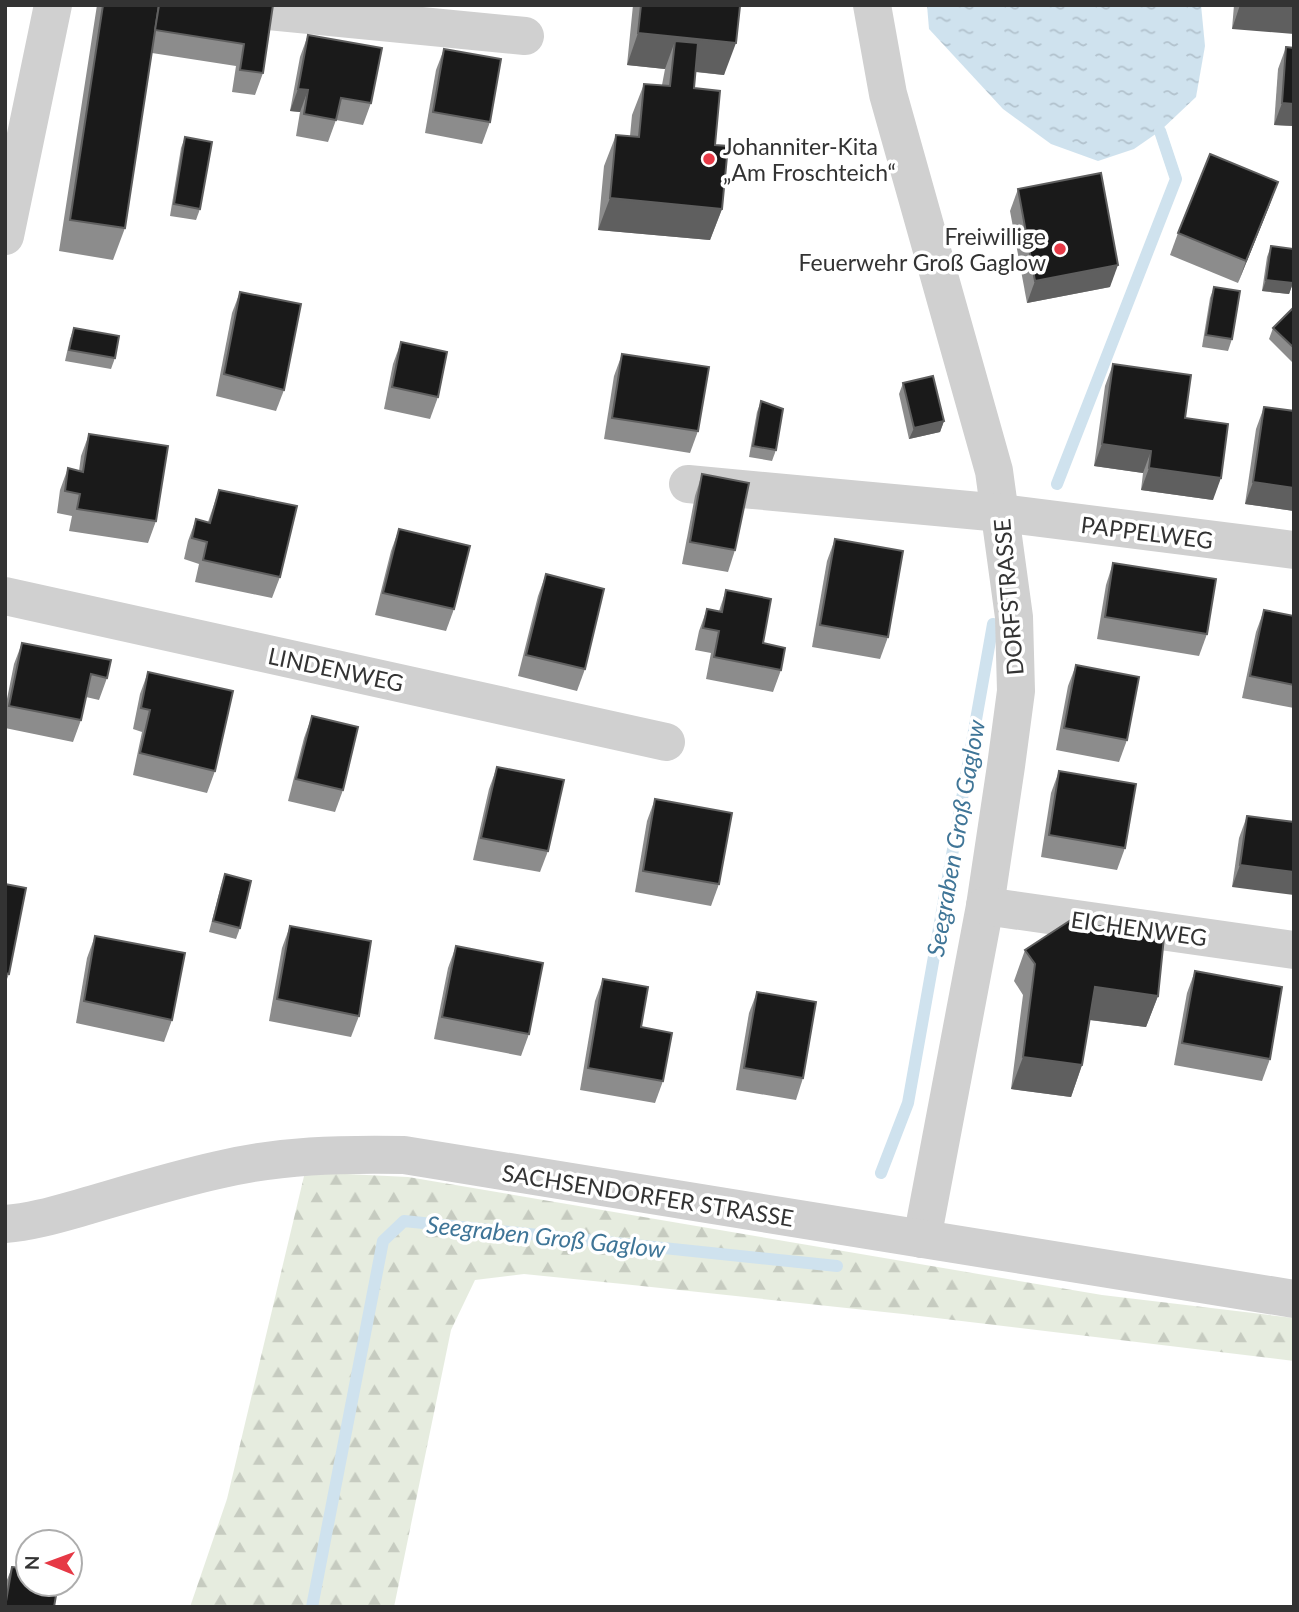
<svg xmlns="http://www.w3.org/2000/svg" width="1299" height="1612" viewBox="0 0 1299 1612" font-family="Lato,sans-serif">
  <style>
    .forest { fill: url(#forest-firs) }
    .water { fill: url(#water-ripples) }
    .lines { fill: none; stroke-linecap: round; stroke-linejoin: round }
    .stream { stroke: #cfe2ee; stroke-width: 12 }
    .minor { stroke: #d0d0d0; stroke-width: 38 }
    .wall { fill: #8c8c8c }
    .shaded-wall { fill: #5f5f5f }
    .building { fill: #1a1a1a; stroke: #5f5f5f; stroke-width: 2 }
    .poi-dot { fill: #e63946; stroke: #fff; stroke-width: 2.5 }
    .labels { text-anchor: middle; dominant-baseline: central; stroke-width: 7; stroke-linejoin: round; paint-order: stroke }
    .poi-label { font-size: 23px; fill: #333; stroke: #fff; text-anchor: start }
    .street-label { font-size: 23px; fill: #333; stroke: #fff }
    .water-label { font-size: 24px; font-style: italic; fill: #3f7597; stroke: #fff }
  </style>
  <defs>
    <pattern id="forest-firs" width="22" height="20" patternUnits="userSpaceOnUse" patternTransform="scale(1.75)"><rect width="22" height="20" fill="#e6ecdf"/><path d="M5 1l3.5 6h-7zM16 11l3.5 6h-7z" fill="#c6cbc0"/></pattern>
    <pattern id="water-ripples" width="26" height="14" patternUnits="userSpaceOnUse" patternTransform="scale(1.75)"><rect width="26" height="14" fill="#cfe2ee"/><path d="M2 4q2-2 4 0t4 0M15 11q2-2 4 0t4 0" fill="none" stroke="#b2c2cd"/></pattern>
  </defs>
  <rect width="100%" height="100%" fill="#fff"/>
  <!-- forest -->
  <polygon class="forest" points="305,1172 408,1177 1102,1295 1294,1318 1294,1361 903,1314 623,1284 524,1274 475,1280 451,1330 394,1607 190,1607 227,1499"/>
  <!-- water -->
  <polygon class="water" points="927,5 1201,5 1205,46 1196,97 1160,131 1134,149 1098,161 1051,144 1003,109 929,29"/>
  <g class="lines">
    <!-- stream -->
    <g class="stream">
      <polyline points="1057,484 1176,179 1160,131"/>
      <polyline points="881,1173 908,1103 993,624"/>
      <polyline points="312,1607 383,1241 404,1221 837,1266"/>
    </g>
    <!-- minor -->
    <g class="minor">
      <polyline points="206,5 525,36"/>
      <polyline points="872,5 888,94 994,471 1014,617 1016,691 1006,766 985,906 922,1239"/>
      <polyline points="5,236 53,5"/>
      <polyline points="688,484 1001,513 1294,550"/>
      <polyline points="5,596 666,742"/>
      <polyline points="985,906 1294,950"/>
      <path d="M5,1224C32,1222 58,1214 83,1207C128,1194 173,1180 218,1170C281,1155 339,1154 404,1155L1294,1299"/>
    </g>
  </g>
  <!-- wall -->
  <g class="wall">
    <polygon points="97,5 273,5 263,73 255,95 232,92 236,66 152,53 125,228 113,260 59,251"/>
    <polygon points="633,5 740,6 724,75 695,72 694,88 715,145 722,209 710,240 598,230 604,166 616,135 630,136 632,115 644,84 662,85 665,69 627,65"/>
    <polygon points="1234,5 1294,5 1232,29"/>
    <polygon points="308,35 371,103 363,125 336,120 328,142 296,136 300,112 290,111 300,57"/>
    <polygon points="1286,47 1294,126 1274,125 1278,69"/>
    <polygon points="444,49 490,122 482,144 425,133 436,70"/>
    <polygon points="185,137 200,209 196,220 170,216 181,148"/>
    <polygon points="1018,189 1110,287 1027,303 1010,211"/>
    <polygon points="1270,204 1238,283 1170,255 1178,233"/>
    <polygon points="1271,246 1293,283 1289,294 1262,291 1267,257"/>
    <polygon points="1214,287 1232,339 1228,351 1202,347 1210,298"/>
    <polygon points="240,292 284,390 276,411 216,396 232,313"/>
    <polygon points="1294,307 1294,364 1269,339 1273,328"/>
    <polygon points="74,328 115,358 111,369 65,361 70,339"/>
    <polygon points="401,342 438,397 430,419 384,409 393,364"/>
    <polygon points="622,354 698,431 690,453 604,439 614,376"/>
    <polygon points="1113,364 1213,500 1141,490 1143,473 1094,466 1105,386"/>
    <polygon points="903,383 944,421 940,432 909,439 899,394"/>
    <polygon points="761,401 776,450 772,461 749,457 757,412"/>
    <polygon points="1264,407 1294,411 1294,511 1245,504 1256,429"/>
    <polygon points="89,434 156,521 148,543 69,531 72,516 57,513 60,490 68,468 79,471 81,456"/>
    <polygon points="702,474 735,550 728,572 682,564 695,496"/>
    <polygon points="219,490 280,577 272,598 195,582 199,564 184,559 188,541 196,519 208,522"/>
    <polygon points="399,529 454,609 446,631 375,615 391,551"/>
    <polygon points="835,539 888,637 880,659 812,647 827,561"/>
    <polygon points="1113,563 1207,634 1199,656 1097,639 1106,585"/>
    <polygon points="546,574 585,669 577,691 518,676 538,596"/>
    <polygon points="726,590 781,670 773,692 706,679 711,653 695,650 699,631 707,609 719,611"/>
    <polygon points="1264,610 1294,616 1294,708 1242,698 1256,632"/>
    <polygon points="22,643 107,678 99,700 86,697 81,720 73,742 5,728 5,709 14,664"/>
    <polygon points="1076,665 1127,740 1119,762 1056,750 1068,686"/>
    <polygon points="148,672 215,771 207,793 133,775 142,732 133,729 140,694"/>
    <polygon points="312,716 343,790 335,812 288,801 304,738"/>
    <polygon points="497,767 548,851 540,872 473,860 489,789"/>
    <polygon points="1059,771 1125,848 1117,870 1041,857 1051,793"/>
    <polygon points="655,799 719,884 711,906 635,892 647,821"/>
    <polygon points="1247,816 1294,822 1232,887 1239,838"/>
    <polygon points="225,874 240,928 236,939 209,932 221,886"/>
    <polygon points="5,884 9,974 5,984"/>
    <polygon points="1092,925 1158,996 1146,1027 1089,1020 1082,1065 1071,1097 1011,1089 1023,995 1014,981 1025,950"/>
    <polygon points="290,926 359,1016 351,1037 269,1021 282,948"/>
    <polygon points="95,936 172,1020 164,1042 76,1023 87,958"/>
    <polygon points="456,946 529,1034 521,1056 434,1039 448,968"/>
    <polygon points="1195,971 1270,1059 1262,1081 1174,1065 1187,993"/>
    <polygon points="603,979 641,1027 663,1081 655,1103 580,1090 595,1001"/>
    <polygon points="757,992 803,1078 796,1100 736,1090 749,1013"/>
    <polygon points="12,1567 5,1607 5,1585"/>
  </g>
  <!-- shaded-wall -->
  <g class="shaded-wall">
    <polygon points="1240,5 1294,5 1294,34 1232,29"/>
    <polygon points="638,33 736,43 724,75 672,69 675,41 665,69 627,65"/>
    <polygon points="298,89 308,90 300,112 290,111"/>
    <polygon points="1282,103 1294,104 1294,126 1274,125"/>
    <polygon points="1278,182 1270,204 1238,283 1246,261"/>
    <polygon points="610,198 722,209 710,240 598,230"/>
    <polygon points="1118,265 1110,287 1027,303 1035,281"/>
    <polygon points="1266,280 1293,283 1289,294 1262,291"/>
    <polygon points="944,421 940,432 909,439 914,428"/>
    <polygon points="1102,444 1151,451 1143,473 1094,466"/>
    <polygon points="1149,468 1221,478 1213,500 1141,490"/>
    <polygon points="1253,482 1294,488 1294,511 1245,504"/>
    <polygon points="1240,865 1294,872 1294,895 1232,887"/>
    <polygon points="1095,987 1158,996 1146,1027 1083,1019"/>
    <polygon points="1023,1057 1082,1065 1071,1097 1011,1089"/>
  </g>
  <!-- building -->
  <g class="building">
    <polygon points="103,5 159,5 125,228 70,220"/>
    <polygon points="159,5 273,5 263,73 240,70 244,44 155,30"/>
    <polygon points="641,5 740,6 736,43 638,33"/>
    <polygon points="308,35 382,48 371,103 341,98 336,120 304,114 308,90 298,89"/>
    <polygon points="675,41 698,43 694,88 720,91 715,145 728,146 722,209 610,198 616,135 639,137 644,84 670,86"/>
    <polygon points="1286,47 1294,48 1294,104 1282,103"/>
    <polygon points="444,49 501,59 490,122 433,112"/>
    <polygon points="185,137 212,142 200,209 174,204"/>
    <polygon points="1210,154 1278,182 1246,261 1178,233"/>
    <polygon points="1101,173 1118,265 1035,281 1018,189"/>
    <polygon points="1271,246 1294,249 1293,283 1266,280"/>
    <polygon points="1214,287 1240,291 1232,339 1206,335"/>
    <polygon points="240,292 301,304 284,390 224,374"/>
    <polygon points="1294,307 1294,348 1273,328"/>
    <polygon points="74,328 119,336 115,358 69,350"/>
    <polygon points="401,342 447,352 438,397 392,387"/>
    <polygon points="622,354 709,367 698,431 612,418"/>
    <polygon points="1113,364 1191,375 1185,418 1228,424 1221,478 1149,468 1151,451 1102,444"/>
    <polygon points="933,376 944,421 914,428 903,383"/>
    <polygon points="761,401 783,409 776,450 753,446"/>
    <polygon points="1264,407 1294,411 1294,488 1253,482"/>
    <polygon points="89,434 168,446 156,521 77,509 80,494 65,491 68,468 83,472"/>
    <polygon points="702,474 749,483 735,550 690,542"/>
    <polygon points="219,490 297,506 280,577 203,560 207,542 192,538 196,519 210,523"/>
    <polygon points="399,529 470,546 454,609 383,593"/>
    <polygon points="835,539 903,551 888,637 820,625"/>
    <polygon points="1113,563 1216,579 1207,634 1105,617"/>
    <polygon points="546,574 604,589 585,669 526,655"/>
    <polygon points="726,590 771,599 763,643 785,648 781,670 714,657 719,631 703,628 707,609 722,612"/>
    <polygon points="1264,610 1294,616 1294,685 1250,676"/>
    <polygon points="22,643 111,660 107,678 91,674 81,720 9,706"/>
    <polygon points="1076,665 1139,677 1127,740 1064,728"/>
    <polygon points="148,672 233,691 215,771 140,753 150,710 141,708"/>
    <polygon points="312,716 358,727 343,790 296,779"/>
    <polygon points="497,767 564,780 548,851 481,838"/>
    <polygon points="1059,771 1136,784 1125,848 1049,835"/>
    <polygon points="655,799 732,813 719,884 643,871"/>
    <polygon points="1247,816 1294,822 1294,872 1240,865"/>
    <polygon points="225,874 251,881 240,928 213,921"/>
    <polygon points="5,884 26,888 9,974 5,973"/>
    <polygon points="1083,912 1092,925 1164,937 1158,996 1095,987 1082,1065 1023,1057 1035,964 1025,950"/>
    <polygon points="290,926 371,941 359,1016 277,999"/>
    <polygon points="95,936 185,953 172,1020 84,1001"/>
    <polygon points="456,946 543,963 529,1034 442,1017"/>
    <polygon points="1195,971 1282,987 1270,1059 1182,1043"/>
    <polygon points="603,979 648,987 641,1027 672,1033 663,1081 588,1068"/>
    <polygon points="757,992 816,1002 803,1078 744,1068"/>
    <polygon points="12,1567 28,1569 28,1584 58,1584 54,1607 5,1607"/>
  </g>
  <!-- markers -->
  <g class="poi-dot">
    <circle cx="709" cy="159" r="7"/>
    <circle cx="1060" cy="249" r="7"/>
  </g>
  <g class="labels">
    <!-- poi labels -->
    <g class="poi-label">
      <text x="723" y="146">Johanniter-Kita<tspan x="723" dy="26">„Am Froschteich“</tspan></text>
      <text x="1046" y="236" text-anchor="end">Freiwillige<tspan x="1046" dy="26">Feuerwehr Groß Gaglow</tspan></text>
    </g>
    <!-- street labels -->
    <g class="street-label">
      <text transform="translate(1147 532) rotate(7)">PAPPELWEG</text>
      <text transform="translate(1008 597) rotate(-95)">DORFSTRASSE</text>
      <text transform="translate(336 669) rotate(12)">LINDENWEG</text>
      <text transform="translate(1139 928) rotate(8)">EICHENWEG</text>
      <text transform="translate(648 1195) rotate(9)">SACHSENDORFER STRASSE</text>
    </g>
    <!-- water labels -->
    <g class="water-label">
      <text transform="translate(955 838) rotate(-80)">Seegraben Groß Gaglow</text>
      <text transform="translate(546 1236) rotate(6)">Seegraben Groß Gaglow</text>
    </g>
  </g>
  <!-- border -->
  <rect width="1299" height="1612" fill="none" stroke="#333333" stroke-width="14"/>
  <!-- north arrow -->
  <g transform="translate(49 1563) rotate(271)"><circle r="33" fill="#ffffff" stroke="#adadad" stroke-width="2"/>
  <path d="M0-5L12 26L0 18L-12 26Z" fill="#e63946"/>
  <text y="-10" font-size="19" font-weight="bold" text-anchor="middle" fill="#333333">N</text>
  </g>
</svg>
